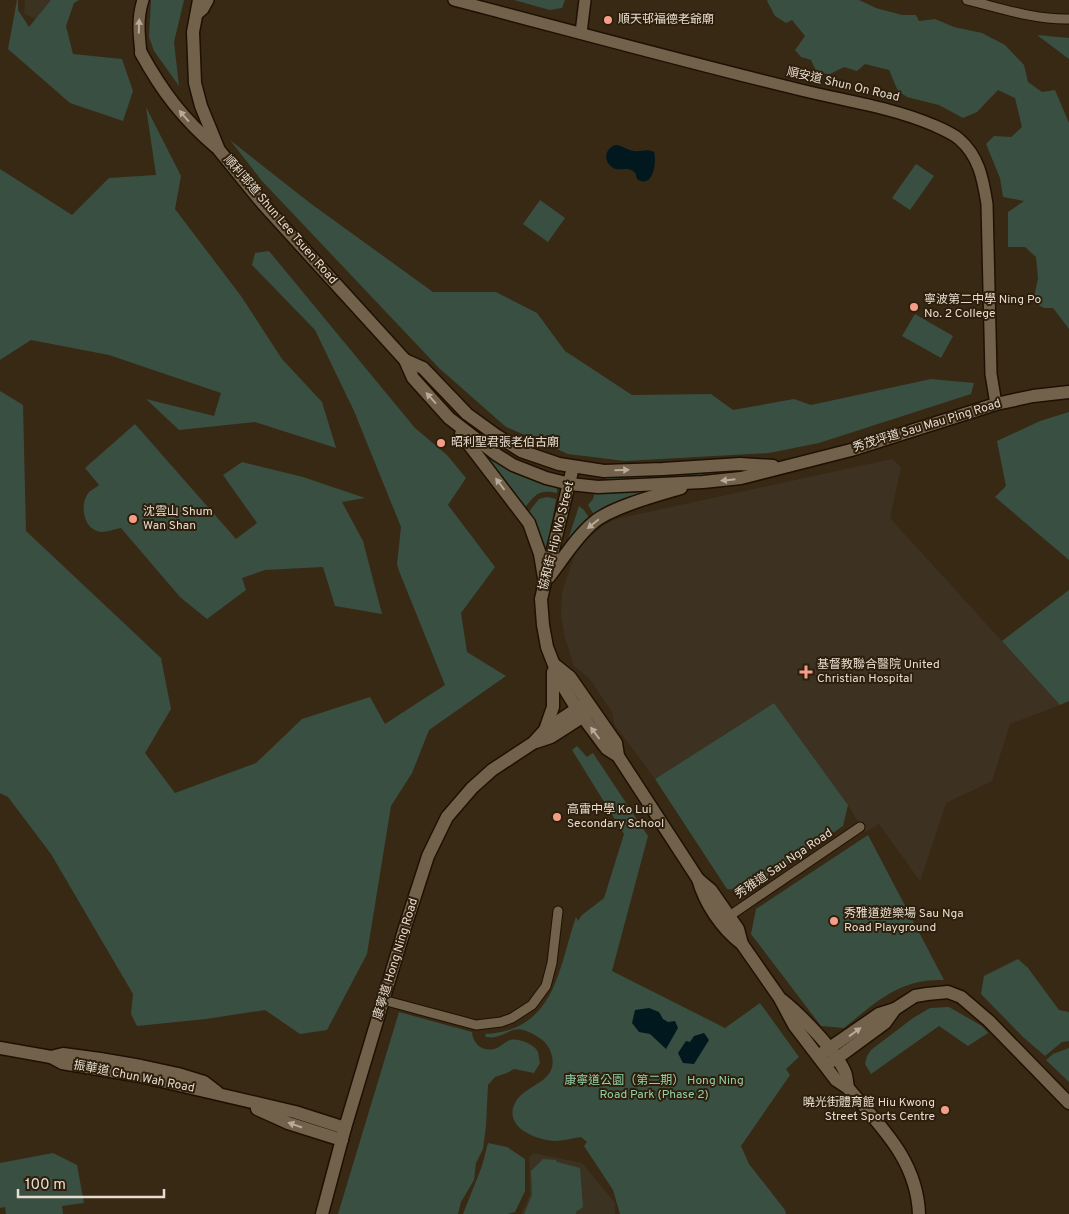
<svg xmlns="http://www.w3.org/2000/svg" width="1069" height="1214" viewBox="0 0 1069 1214" font-family="Overpass,'Noto Sans TC',sans-serif">
  <style>
    .industrial { fill: #3b3222 }
    .medical { fill: #3d3122 }
    .green { fill: #394f41 }
    .water { fill: #01181f }
    .lines { fill: none; stroke-linecap: round; stroke-linejoin: round }
    .minor-casing { stroke: #1f1101; stroke-width: 11 }
    .tertiary-casing { stroke: #1f1101; stroke-width: 14 }
    .secondary-casing { stroke: #1f1101; stroke-width: 15 }
    .minor { stroke: #72614b; stroke-width: 9 }
    .tertiary { stroke: #72614b; stroke-width: 11 }
    .secondary { stroke: #72614b; stroke-width: 12 }
    .oneway { fill: #b8ab9b }
    .poi-dot { fill: #f49e89; stroke: #2d1f0b; stroke-width: 2 }
    .labels { text-anchor: middle; dominant-baseline: central; stroke-width: 4; stroke-linejoin: round; paint-order: stroke }
    .poi-label { font-size: 12px; fill: #e6dcd0; stroke: #2d1f0b; text-anchor: start }
    .street-label { font-size: 12px; fill: #e6dcd0; stroke: #2d1f0b }
    .park-label { font-size: 12px; fill: #91d1aa; stroke: #2d1f0b }
  </style>
  <rect width="100%" height="100%" fill="#382915"/>
  <!-- industrial -->
  <g class="industrial">
    <polygon points="25,0 62,0 48,24 24,14"/>
    <polygon points="533,1153 582,1163 615,1203 615,1214 521,1214 530,1195 529,1158"/>
  </g>
  <!-- medical -->
  <polygon class="medical" points="892,459 901,467 890,518 1060,705 1010,724 992,781 946,803 920,881 879,824 865,832 848,805 774,703 655,779 614,724 612,712 589,678 574,666 565,638 561,614 562,592 574,556 584,542 604,525 616,519"/>
  <!-- green -->
  <g class="green">
    <polygon points="17,0 18,0 18,10 29,27 51,0 79,0 74,3 66,26 73,54 122,59 133,91 123,121 70,103 8,49"/>
    <polygon points="151,0 184,0 174,42 179,86 154,51 149,37"/>
    <polygon points="514,0 565,0 562,8 550,10"/>
    <polygon points="768,0 859,0 876,8 902,15 916,15 919,21 935,19 954,27 982,33 1005,45 1024,65 1028,82 1042,92 1055,90 1069,123 1069,329 1053,308 1044,308 1033,302 1038,278 1036,257 1025,247 1008,247 1008,212 1024,201 1003,197 1000,178 986,144 994,136 1011,137 1022,127 1015,98 998,90 977,112 963,118 939,105 907,97 898,91 889,70 865,64 857,71 844,67 830,74 817,73 811,60 801,57 795,50 805,36 792,20 786,23 775,16 767,1"/>
    <polygon points="1037,35 1069,38 1069,59"/>
    <polygon points="146,107 181,176 175,209 241,296 282,359 322,402 336,448 255,422 179,430 146,399 214,416 221,393 109,355 31,340 0,360 0,169 72,215 109,178 156,175"/>
    <polygon points="230,140 310,203 433,292 496,292 537,313 565,351 632,395 711,394 733,410 794,399 811,405 931,379 974,383 971,394 819,443 769,453 625,461 568,454 506,427 439,368 262,181"/>
    <polygon points="916,164 934,176 910,210 892,198"/>
    <polygon points="540,200 565,218 548,242 523,224"/>
    <polygon points="269,251 415,428 447,455 466,478 448,505 495,567 461,613 467,652 506,676 429,730 412,773 391,806 367,954 327,1030 300,1034 265,1010 206,1019 137,1026 131,1014 133,994 51,854 8,797 0,793 0,391 23,405 26,531 161,658 171,709 145,753 175,793 256,763 302,719 370,697 385,724 445,685 399,571 397,564 401,527 354,411 315,330 252,265 255,253"/>
    <polygon points="915,314 953,336 941,358 902,336"/>
    <polygon points="1069,412 1069,560 995,497 1006,486 997,441 1040,421"/>
    <path d="M135,424L236,539L257,523L223,475L242,462L303,477L365,498L342,502L363,541L382,614L335,606L323,567L265,570L242,578L246,590L207,619L180,597L121,528C115,529 107,532 101,532C83,530 79,504 89,492C92,490 96,487 99,485L85,468Z"/>
    <path d="M483,453L502,464L557,487V493C538,489 535,495 524,509Z"/>
    <polygon points="741,469 739,474 605,481 606,477"/>
    <path d="M649,490L650,491C629,496 611,502 594,515L588,505L593,499L595,492Z"/>
    <polygon points="547,497 556,499 546,558 528,513 539,499"/>
    <polygon points="579,506 584,510 590,519 567,543"/>
    <polygon points="1069,590 1069,701 1060,705 1002,641"/>
    <polygon points="774,703 848,805 843,826 748,891 727,889 655,779"/>
    <path d="M577,746L587,757L593,753L648,836L612,971L725,1028L760,1003L799,1057L786,1069L790,1075L741,1146L749,1164L785,1210L786,1214H620L613,1190L584,1146L587,1142L581,1137C573,1138 563,1141 555,1141C536,1140 503,1127 515,1103C525,1083 563,1083 550,1050C546,1040 533,1033 523,1030C510,1026 503,1040 486,1037L485,1034C556,1030 558,969 576,917L578,921L582,915L604,898L624,834L572,750Z"/>
    <path d="M868,835L944,980C900,978 876,1002 844,1028L821,1026L751,934L756,909Z"/>
    <polygon points="1018,959 1028,968 1059,1010 1069,1012 1069,1041 1062,1042 1045,1056 1023,1037 981,994 984,976"/>
    <polygon points="949,1007 982,1026 988,1033 968,1046 939,1026 871,1074 865,1064 867,1056 871,1050 913,1018 930,1008"/>
    <path d="M399,1012L472,1032C473,1045 484,1053 497,1048C501,1046 505,1042 510,1040C518,1038 534,1044 538,1052C539,1055 539,1060 540,1063L534,1073L514,1069L507,1073L495,1077L488,1085L486,1126L483,1149L476,1163L474,1180L461,1202L458,1214H338Z"/>
    <polygon points="1069,1048 1069,1082 1046,1060 1053,1054"/>
    <polygon points="488,1143 507,1147 525,1159 525,1191 515,1212 508,1214 463,1214 482,1166"/>
    <polygon points="53,1153 77,1165 84,1203 62,1206 63,1214 6,1214 5,1207 0,1208 0,1163"/>
    <polygon points="543,1159 556,1160 557,1162 580,1168 583,1207 576,1212 576,1214 524,1214 532,1195 531,1171"/>
  </g>
  <!-- water -->
  <g class="water">
    <path d="M615,145C622,145 627,150 634,151C642,152 647,148 654,152C657,162 653,190 637,179C636,175 636,172 631,170C625,167 618,172 612,167C603,160 605,149 615,145Z"/>
    <polygon points="649,1008 659,1012 663,1019 668,1022 675,1021 678,1028 666,1049 650,1034 639,1032 632,1023 635,1010"/>
    <polygon points="704,1033 709,1040 694,1064 683,1063 678,1053 686,1041 690,1042 694,1036"/>
  </g>
  <g class="lines">
    <!-- minor casing -->
    <g class="minor-casing">
      <g id="minor">
        <path d="M967,0C1000,8 1035,20 1069,19"/>
        <polyline points="725,919 860,827"/>
        <polyline points="383,1000 476,1025 501,1022 512,1018 532,1005 546,986 552,963 558,911"/>
      </g>
    </g>
    <!-- tertiary casing -->
    <g class="tertiary-casing">
      <g id="tertiary">
        <path d="M454,0C569,30 685,62 801,90C845,101 891,107 933,125C942,129 952,133 959,139C979,156 983,179 987,204L991,374L996,404"/>
        <polyline points="196,15 203,9 208,0"/>
        <polyline points="581,33 585,0"/>
        <path d="M141,53C139,35 137,18 143,0"/>
      </g>
    </g>
    <!-- secondary casing -->
    <g class="secondary-casing">
      <g id="secondary">
        <polyline points="199,0 193,32 195,83 201,106 219,150 263,204 405,360 413,378 449,418 497,455 513,465 546,478 570,484 598,487 703,482 741,478 851,450 996,404 1033,396 1069,392"/>
        <path d="M141,53C162,91 182,118 216,147"/>
        <polyline points="405,360 423,368 467,414 496,435 521,451 559,464 604,471 663,469 740,464 773,466"/>
        <polyline points="461,434 529,523 540,554 544,578"/>
        <path d="M573,467L541,599L543,625L547,647L561,683L577,709L603,744L607,749L618,756L698,879C705,904 722,929 742,944"/>
        <path d="M549,577C563,559 576,537 594,522C612,507 658,495 681,488"/>
        <polyline points="555,665 570,677 616,743 618,756"/>
        <polyline points="545,730 553,707 553,672"/>
        <polyline points="536,742 551,737 590,712"/>
        <path d="M698,879L711,890L738,929L742,944L779,997L794,1025L836,1080L848,1088C881,1127 917,1160 919,1214"/>
        <path d="M782,1000C801,1015 835,1050 845,1072C847,1077 847,1083 848,1088"/>
        <polyline points="0,1048 51,1057 63,1054 100,1059 141,1066 178,1074 204,1082 217,1092"/>
        <polyline points="818,1056 879,1014 895,1009 915,996 927,994 948,992 961,997 989,1021 1069,1103"/>
        <polyline points="51,1057 62,1063 140,1076 295,1112 345,1128"/>
        <polyline points="830,1062 836,1059 885,1023 895,1009"/>
        <polyline points="257,1109 288,1123 342,1140"/>
        <polyline points="322,1214 345,1128 406,924 428,856 447,817 472,788 492,770 533,743 545,730 587,702"/>
      </g>
    </g>
    <!-- minor -->
    <use href="#minor" class="minor"/>
    <!-- tertiary -->
    <use href="#tertiary" class="tertiary"/>
    <!-- secondary -->
    <use href="#secondary" class="secondary"/>
  </g>
  <!-- one-way arrows -->
  <defs><path id="oneway-solid" d="M-6-.8H1V-3.2L6.5 0L1 3.2V.8H-6Z" transform="scale(1.25)"/></defs>
  <g class="oneway">
    <use href="#oneway-solid" transform="translate(139 26) rotate(-88)"/>
    <use href="#oneway-solid" transform="translate(184 116) rotate(-131)"/>
    <use href="#oneway-solid" transform="translate(431 398) rotate(-132)"/>
    <use href="#oneway-solid" transform="translate(622 470) rotate(-1)"/>
    <use href="#oneway-solid" transform="translate(728 480) rotate(174)"/>
    <use href="#oneway-solid" transform="translate(500 484) rotate(-127)"/>
    <use href="#oneway-solid" transform="translate(593 524) rotate(141)"/>
    <use href="#oneway-solid" transform="translate(595 733) rotate(-127)"/>
    <use href="#oneway-solid" transform="translate(855 1032) rotate(-36)"/>
    <use href="#oneway-solid" transform="translate(295 1125) rotate(-161)"/>
  </g>
  <!-- markers -->
  <g class="poi-dot">
    <circle cx="608" cy="20" r="5"/>
    <circle cx="914" cy="307" r="5"/>
    <circle cx="441" cy="443" r="5"/>
    <circle cx="133" cy="519" r="5"/>
    <path d="M803.5 664.5h5v5h5v5h-5v5h-5v-5h-5v-5h5z"/>
    <circle cx="557" cy="817" r="5"/>
    <circle cx="834" cy="921" r="5"/>
    <circle cx="945" cy="1110" r="5"/>
  </g>
  <g class="labels">
    <!-- poi labels -->
    <g class="poi-label">
      <text x="618" y="20">順天邨福德老爺廟</text>
      <text x="924" y="300">寧波第二中學 Ning Po<tspan x="924" dy="14">No. 2 College</tspan></text>
      <text x="451" y="443">昭利聖君張老伯古廟</text>
      <text x="143" y="512">沈雲山 Shum<tspan x="143" dy="14">Wan Shan</tspan></text>
      <text x="817" y="665">基督教聯合醫院 United<tspan x="817" dy="14">Christian Hospital</tspan></text>
      <text x="567" y="810">高雷中學 Ko Lui<tspan x="567" dy="14">Secondary School</tspan></text>
      <text x="844" y="914">秀雅道遊樂場 Sau Nga<tspan x="844" dy="14">Road Playground</tspan></text>
      <text x="935" y="1103" text-anchor="end">曉光街體育館 Hiu Kwong<tspan x="935" dy="14">Street Sports Centre</tspan></text>
    </g>
    <!-- street labels -->
    <g class="street-label">
      <text transform="translate(843 85) rotate(13)">順安道 Shun On Road</text>
      <text transform="translate(280 220) rotate(49)">順利邨道 Shun Lee Tsuen Road</text>
      <text transform="translate(927 426) rotate(-17)">秀茂坪道 Sau Mau Ping Road</text>
      <text transform="translate(557 536) rotate(-76)">協和街 Hip Wo Street</text>
      <text transform="translate(784 864) rotate(-34)">秀雅道 Sau Nga Road</text>
      <text transform="translate(396 959) rotate(-73)">康寧道 Hong Ning Road</text>
      <text transform="translate(134 1077) rotate(11)">振華道 Chun Wah Road</text>
    </g>
    <!-- park labels -->
    <g class="park-label">
      <text x="654" y="1081">康寧道公園（第二期） Hong Ning<tspan x="654" dy="14">Road Park (Phase 2)</tspan></text>
    </g>
  </g>
  <!-- scale -->
  <path d="M18 1189v8h146v-8" fill="none" stroke="#e6dcd0" stroke-width="2.5"/>
  <text x="25" y="1189" font-size="15" fill="#e6dcd0" stroke="#2d1f0b" stroke-width="4" paint-order="stroke">100 m</text>
</svg>
